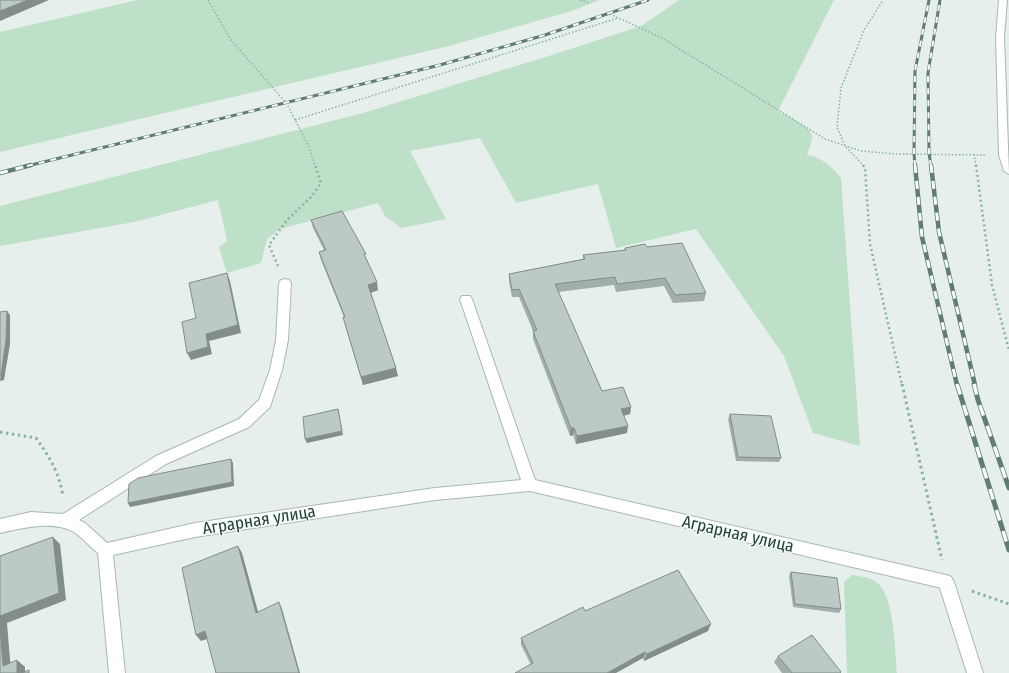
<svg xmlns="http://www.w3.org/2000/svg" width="1009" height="673" viewBox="0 0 1009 673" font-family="'Fira Sans Condensed',sans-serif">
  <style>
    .green { fill: #bfe0c8 }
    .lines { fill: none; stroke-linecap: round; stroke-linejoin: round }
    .service-casing { stroke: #a8b8b2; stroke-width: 2 }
    .minor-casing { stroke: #a8b8b2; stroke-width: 2 }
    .tertiary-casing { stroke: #a8b8b2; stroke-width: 2 }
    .path-far2 { stroke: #86b3a5; stroke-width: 1.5; stroke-dasharray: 1.5 2; stroke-linecap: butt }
    .path-far1 { stroke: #86b3a5; stroke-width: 2.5; stroke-dasharray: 2 3; stroke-linecap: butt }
    .path { stroke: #86b3a5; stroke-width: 3; stroke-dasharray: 2.5 3.5; stroke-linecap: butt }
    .service { fill: #fff; fill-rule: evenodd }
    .minor { fill: #fff; fill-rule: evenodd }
    .tertiary { fill: #fff; fill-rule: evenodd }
    .rail-far2-casing { stroke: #5f7d75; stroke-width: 3 }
    .rail-far1-casing { stroke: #5f7d75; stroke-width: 4.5 }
    .rail-casing { stroke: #5f7d75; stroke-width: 5 }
    .rail-far2 { stroke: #f7fbf9; stroke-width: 2; stroke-dasharray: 6; stroke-linecap: butt }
    .rail-far1 { stroke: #f7fbf9; stroke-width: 3; stroke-dasharray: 8; stroke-linecap: butt }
    .rail { stroke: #f7fbf9; stroke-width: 3.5; stroke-dasharray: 11; stroke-linecap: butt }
    .wall { fill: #a1aea9 }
    .shaded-wall { fill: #838d89 }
    .building { fill: #bbcac4; stroke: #838d89 }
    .labels { text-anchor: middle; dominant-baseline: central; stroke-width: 3; stroke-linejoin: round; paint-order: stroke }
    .near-street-label { font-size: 17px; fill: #24423a; stroke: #f7fbf9 }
  </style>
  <rect width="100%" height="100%" fill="#e6efeb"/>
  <!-- green -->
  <g class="green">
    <polygon points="137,0 600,0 572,11 449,46 0,152 0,32"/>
    <path d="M679,0H834L778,111C786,115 812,127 812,136C812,142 809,149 807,155C823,158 831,166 841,178L860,446L813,433L784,356L696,229L616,248L598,184L516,203L480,138L410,151L446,219L401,228L385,216L378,203L280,229L267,239L261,263L227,273L219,247L227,241L218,200L134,222L0,246V206L363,113L555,54L641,26Z"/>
    <path d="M852,575C858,576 867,577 873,580C895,590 895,651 897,673H847L844,582Z"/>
  </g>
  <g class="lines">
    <!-- service casing -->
    <g class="service-casing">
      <polygon id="service" points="946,575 951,577 954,582 983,673 967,673 938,582 941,577"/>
    </g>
    <!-- minor casing -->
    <g class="minor-casing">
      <path id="minor" d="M285,279L289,280L291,283L288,340L282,370L270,407L249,427L166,464L79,520L85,523L107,543L195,523L435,488L521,480L460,299L462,296H470L472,299L535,480L946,575L951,577L954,582L951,587L946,589L530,491L435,500L195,537L113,555L125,673H109L98,553C90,547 83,538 74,532C53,520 22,528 0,533V519L31,512L63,514L156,456L239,419L259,400L270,370L276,340L279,283L281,280Z"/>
    </g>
    <!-- tertiary casing -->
    <g class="tertiary-casing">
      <polygon id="tertiary" points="999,0 1007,0 1004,37 1009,174 1004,171 999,155 996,37"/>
    </g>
    <!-- path-far2 -->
    <g class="path-far2">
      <polyline points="208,0 231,40 287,104 309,147 315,166"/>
      <polyline points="580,0 590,3"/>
      <polyline points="610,14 662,38 825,139 861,151 896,154 985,155"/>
      <polyline points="295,120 618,18"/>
      <polyline points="974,154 976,166"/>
      <polyline points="864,166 845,146 837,127 841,88 864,30 883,0"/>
    </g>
    <!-- path-far1 -->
    <g class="path-far1">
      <polyline points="863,165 865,168 870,244 902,385"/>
      <polyline points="976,165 992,285 1009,350"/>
      <polyline points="278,266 269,245 287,220 312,196 321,183 315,165"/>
    </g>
    <!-- path -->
    <g class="path">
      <polyline points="902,384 942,560"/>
      <path d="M0,432L36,438C49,456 60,474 63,497"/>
      <polyline points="972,591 1009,604"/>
    </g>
    <!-- service -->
    <use href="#service" class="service"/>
    <!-- minor -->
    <use href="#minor" class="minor"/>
    <!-- tertiary -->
    <use href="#tertiary" class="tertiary"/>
    <!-- rail-far2 casing -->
    <g class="rail-far2-casing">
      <g id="rail-far2">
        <polyline points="27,166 440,65 545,35 648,0"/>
        <polyline points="915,166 914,153 915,71 929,0"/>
        <polyline points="931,166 929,153 928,73 940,0"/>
      </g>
    </g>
    <!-- rail-far1 casing -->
    <g class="rail-far1-casing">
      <g id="rail-far1">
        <polyline points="915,165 922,237 957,385"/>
        <polyline points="931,165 939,232 975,385"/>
        <polyline points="0,173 31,165"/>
      </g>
    </g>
    <!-- rail casing -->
    <g class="rail-casing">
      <g id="rail">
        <polyline points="957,384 1009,550"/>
        <polyline points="974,384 978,400 1009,488"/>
      </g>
    </g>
    <!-- rail-far2 -->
    <use href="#rail-far2" class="rail-far2"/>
    <!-- rail-far1 -->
    <use href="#rail-far1" class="rail-far1"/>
    <!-- rail -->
    <use href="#rail" class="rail"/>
  </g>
  <!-- wall -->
  <g class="wall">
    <polygon points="311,220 367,260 378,290 371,293 398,376 363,385 345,325 343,317 344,317 321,260 319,252 324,250 313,228"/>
    <polygon points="647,247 706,293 704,301 673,303 664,286 616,292 614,285 558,292 602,391 631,407 630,414 624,416 627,433 576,444 573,435 570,436 533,339 533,331 519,297 512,297 509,281 509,274 583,259 583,255 624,250 625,248"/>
    <polygon points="730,414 781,458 779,462 736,461 728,419"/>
    <polygon points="791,572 841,609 839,613 793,607 789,576"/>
    <polygon points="585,611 708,631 644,661 643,658 531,665 521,645 521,638"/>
    <polygon points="778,656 841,673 782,673 774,662"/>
  </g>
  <!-- shaded-wall -->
  <g class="shaded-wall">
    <polygon points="28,0 49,0 0,21 0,11"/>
    <polygon points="227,273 230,281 241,333 209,341 212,354 191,360 187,353"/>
    <polygon points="377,282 378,290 370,293 368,285"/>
    <polygon points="7,311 10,315 10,344 4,380 0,381"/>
    <polygon points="396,368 398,376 363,385 361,377"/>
    <polygon points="631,407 630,414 620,416 621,409"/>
    <polygon points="338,409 343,435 307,443 305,439"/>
    <polygon points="628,426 627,433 576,444 577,436"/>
    <polygon points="571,428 574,428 573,435 570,436"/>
    <polygon points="231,459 233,463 234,486 130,507 128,503"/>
    <polygon points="53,537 60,544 66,600 7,623 11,672 3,666 0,628 0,616"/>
    <polygon points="238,546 242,553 260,619 256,613"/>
    <polygon points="279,602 282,609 300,673 299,673"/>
    <polygon points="711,624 708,631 644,661 647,654"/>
    <polygon points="205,631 210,638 201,641 196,635"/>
    <polygon points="645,652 643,658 616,673 607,673"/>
    <polygon points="17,660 25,667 25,673 17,673"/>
  </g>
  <!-- building -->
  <g class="building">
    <polygon points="0,0 28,0 0,11"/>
    <polygon points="342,211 366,254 364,254 377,282 368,285 396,368 361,377 343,317 345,317 319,252 326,250 311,220"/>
    <polygon points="682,243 706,293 675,295 665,278 617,284 615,277 555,284 602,391 623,387 631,407 621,409 628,426 577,436 574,428 571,428 533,331 537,330 519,289 512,290 509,274 585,259 583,255 626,250 625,248 645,244 647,247"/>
    <polygon points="227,273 238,325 206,334 208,347 187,353 182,322 196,318 189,283"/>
    <polygon points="7,311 6,340 1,376 0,376 0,312"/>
    <polygon points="338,409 342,431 305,439 303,417"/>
    <polygon points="730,414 771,416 781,458 738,457"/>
    <polygon points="231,459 232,482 128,503 129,484 138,478"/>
    <polygon points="53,537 59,593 0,616 0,556"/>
    <polygon points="238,546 256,613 279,602 299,673 216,673 205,631 196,635 182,568"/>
    <polygon points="678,570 711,624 647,654 645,652 607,673 515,673 533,663 521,638 583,607 585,611"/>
    <polygon points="791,572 837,578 841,609 795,604"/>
    <polygon points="0,628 3,666 17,660 17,673 0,673"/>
    <polygon points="812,635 841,672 840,673 792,673 778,656"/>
    <polygon points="29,670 29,673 22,673"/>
  </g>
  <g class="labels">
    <!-- near-street labels -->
    <g class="near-street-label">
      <text transform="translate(259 520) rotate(-9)">Аграрная улица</text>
      <text transform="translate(738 534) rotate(13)">Аграрная улица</text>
    </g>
  </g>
</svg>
